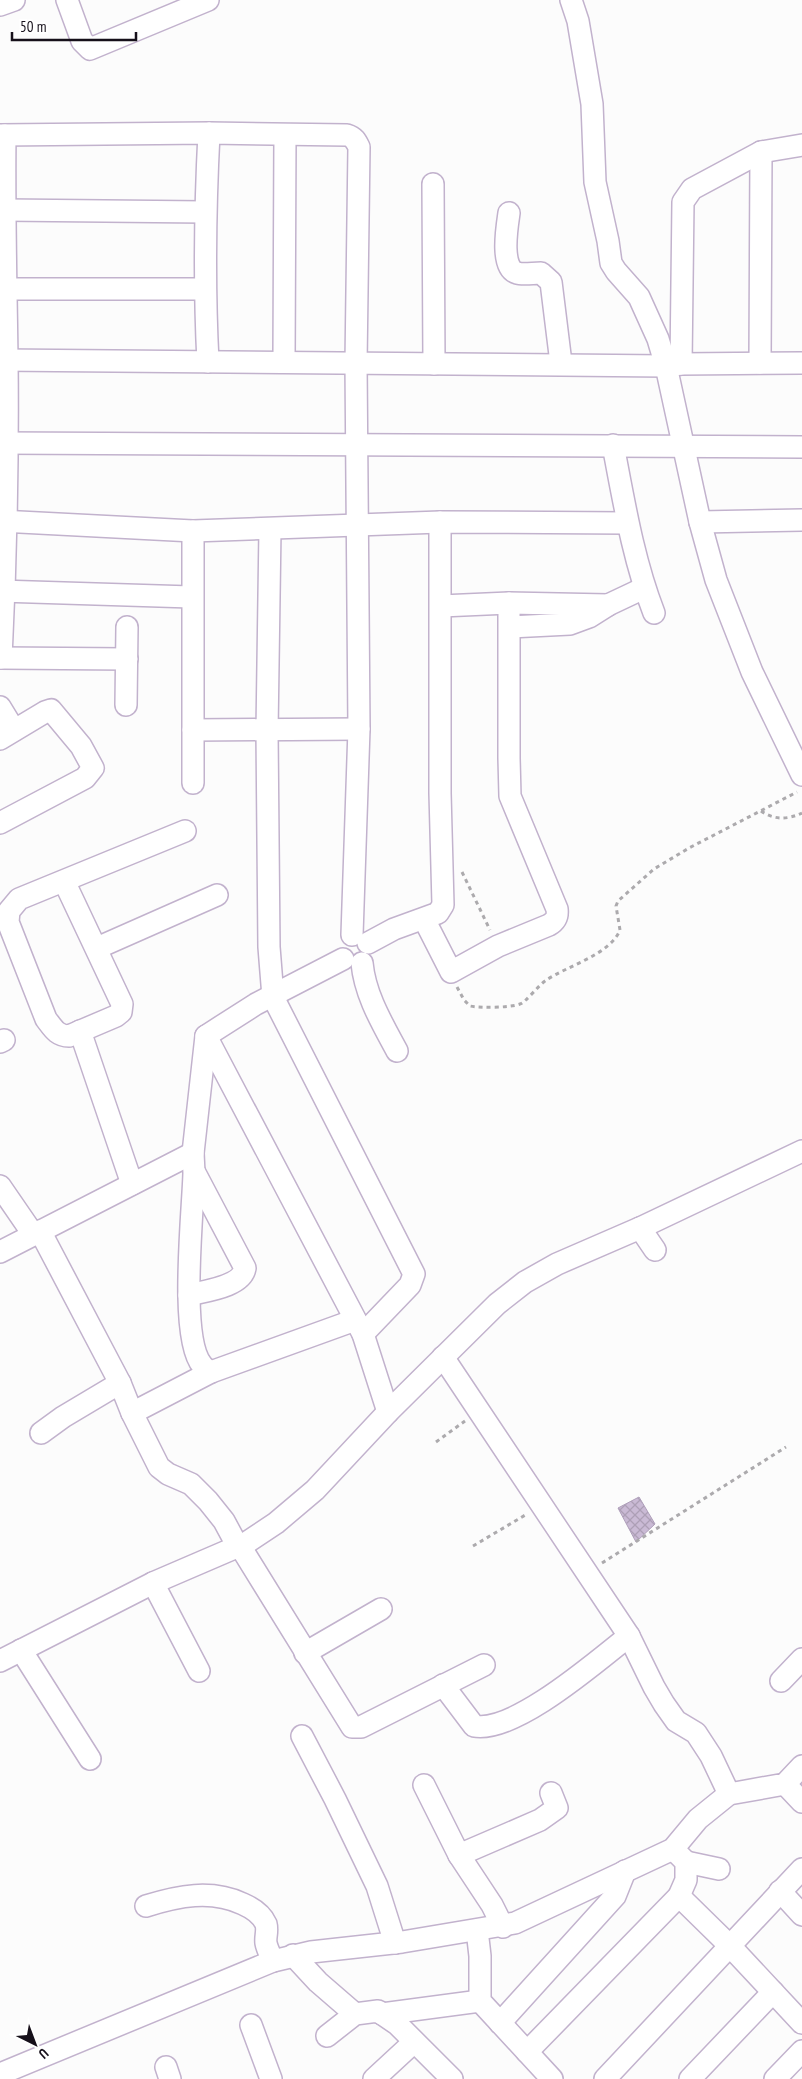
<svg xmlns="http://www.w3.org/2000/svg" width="802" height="2079" viewBox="0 0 802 2079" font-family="'PT Sans Narrow',sans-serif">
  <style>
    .building { fill: url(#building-cross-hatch); stroke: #af9fba }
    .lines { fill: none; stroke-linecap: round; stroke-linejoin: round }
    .minor-casing { stroke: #c2b2cd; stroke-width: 24 }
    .path { stroke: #acaaad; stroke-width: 3; stroke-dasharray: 4 4; stroke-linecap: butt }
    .minor { stroke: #fff; stroke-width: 21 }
  </style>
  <defs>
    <pattern id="building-cross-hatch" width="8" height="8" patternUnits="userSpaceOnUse" patternTransform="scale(1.25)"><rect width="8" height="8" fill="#cabad5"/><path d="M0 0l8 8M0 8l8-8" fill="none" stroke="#ad9fb6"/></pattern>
  </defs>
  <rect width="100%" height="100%" fill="#fcfcfc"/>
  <!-- building -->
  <polygon class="building" points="639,1497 655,1524 636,1542 618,1508"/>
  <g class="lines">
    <!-- minor casing -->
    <g class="minor-casing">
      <g id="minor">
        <polyline points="67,0 82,41 90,49 208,0"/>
        <polyline points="571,0 578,21 592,104 595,182 608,241 611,263 616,271 639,297 658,339 666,366 700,522 716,580 752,672 802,775"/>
        <polyline points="0,5 14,0"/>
        <path d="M0,135L209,133L347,135C354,137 356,141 359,147L356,363L359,729L352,935"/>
        <polyline points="433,184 434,364"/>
        <polyline points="4,210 205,212"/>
        <path d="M509,213C507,227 500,268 517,273C523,275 533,273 541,273L551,282L561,363"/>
        <polyline points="6,289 204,289"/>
        <polyline points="0,360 666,366 681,364 802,363"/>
        <path d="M208,362C204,285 205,210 209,133"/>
        <polyline points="284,362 285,135"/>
        <polyline points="760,363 761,152"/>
        <polyline points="681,364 683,202 692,189 761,152 802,145"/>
        <polyline points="0,443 802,447"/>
        <path d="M613,445C624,502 633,559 654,613"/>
        <polyline points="0,521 193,531 440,522 627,523"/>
        <polyline points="700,522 802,520"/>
        <polyline points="270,529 267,731 269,947 273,997 414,1274 410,1285 363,1334"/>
        <polyline points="0,591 191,597"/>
        <polyline points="441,606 509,603 608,605"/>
        <polyline points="510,627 570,624 589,617 608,605 644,588"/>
        <polyline points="0,658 127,659"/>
        <path d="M1,658C6,559 8,459 7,359C6,284 4,210 5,135"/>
        <polyline points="126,705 127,627"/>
        <polyline points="0,707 14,730"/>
        <polyline points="193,730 359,729"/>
        <polyline points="0,739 45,712 51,710 81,746 93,768 85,778 0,823"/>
        <polyline points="193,783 193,531"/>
        <path d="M64,881L122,1004L121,1012L116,1016L69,1036C57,1036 53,1028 46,1019L8,922L9,911L19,899L185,831"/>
        <path d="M424,919L451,972L498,946L549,925C556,921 558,917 557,909L510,796L509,758V603"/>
        <polyline points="368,943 394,929 438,913 443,905 440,793 440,522"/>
        <polyline points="97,948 217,895"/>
        <path d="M362,963C365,995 382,1023 397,1051"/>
        <polyline points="80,1031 132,1184"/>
        <polyline points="206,1036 363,1334 388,1412"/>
        <polyline points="0,1042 4,1040"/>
        <polyline points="0,1186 33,1234"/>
        <polyline points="640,1228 655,1250"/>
        <polyline points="40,1231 120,1383 132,1413 159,1467 168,1474 191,1484 208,1501 224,1521 238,1547"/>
        <polyline points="0,1252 193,1153"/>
        <path d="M189,1295C204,1291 242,1287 245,1268L195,1173"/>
        <polyline points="443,1357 629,1636 654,1687 664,1704 676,1721 696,1733 711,1756 729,1794"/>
        <path d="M211,1372C208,1370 204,1368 202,1365C179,1338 193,1211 194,1173L193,1153L206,1036L256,1004L343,959"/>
        <polyline points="132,1413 211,1372 355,1320"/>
        <polyline points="41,1433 63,1417 120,1383"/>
        <polyline points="240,1546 352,1727 361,1727 484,1665"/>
        <polyline points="153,1583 199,1671"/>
        <polyline points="21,1650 90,1759"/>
        <polyline points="305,1653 381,1609"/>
        <polyline points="0,1661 153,1583 246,1543 276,1523 315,1490 388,1412 497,1304 525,1282 557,1264 640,1228 802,1151"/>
        <polyline points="781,1681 802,1659"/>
        <path d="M443,1685L474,1726C514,1734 597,1661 629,1636"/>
        <polyline points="302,1736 335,1799 377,1886 395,1943"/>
        <polyline points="785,1784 802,1802"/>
        <polyline points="424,1785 459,1855 492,1905 503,1927"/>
        <polyline points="459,1855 540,1820 557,1808 551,1793"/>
        <polyline points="686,1862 719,1869"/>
        <polyline points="780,1891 802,1915"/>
        <polyline points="679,1896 730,1946 802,2023"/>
        <path d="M146,1906C178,1896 211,1889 243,1904C252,1908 262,1915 266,1924C268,1931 265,1937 266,1943C267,1949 271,1956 273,1961"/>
        <polyline points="477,1930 480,1956 480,2001 552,2079"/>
        <polyline points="293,1955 318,1982 355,2014"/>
        <polyline points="382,2014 480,2001"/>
        <polyline points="500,2023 615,1896 625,1871"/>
        <polyline points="251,2025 271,2079"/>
        <polyline points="327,2036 355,2014 378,2011 397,2024 452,2079"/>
        <polyline points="527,2052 679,1896 686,1880 686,1862 673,1849"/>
        <polyline points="166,2067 170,2079"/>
        <polyline points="0,2074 273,1961 311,1952 402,1942 515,1923 673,1849 698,1819 729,1794 785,1784 802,1766"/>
        <polyline points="374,2079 414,2042"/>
        <polyline points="605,2079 802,1869"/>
        <polyline points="690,2079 773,1992"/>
        <polyline points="775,2079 802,2051"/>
      </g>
    </g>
    <!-- path -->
    <g class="path">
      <path d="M761,811C774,820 787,820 802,813"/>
      <polyline points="462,872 490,930"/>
      <path d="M457,987L464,1000L470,1006C481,1008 509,1008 520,1004C525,1003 538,986 545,981C566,966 610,955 620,930L616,906L618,901L654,869L689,848L797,792"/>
      <polyline points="436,1442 465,1421"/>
      <polyline points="473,1546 527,1514"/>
      <polyline points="602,1563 786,1447"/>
    </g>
    <!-- minor -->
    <use href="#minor" class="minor"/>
  </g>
  <!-- north arrow -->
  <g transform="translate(35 2044) rotate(138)" stroke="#ffffff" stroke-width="4" paint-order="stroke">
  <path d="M0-4L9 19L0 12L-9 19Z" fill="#16101a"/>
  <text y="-8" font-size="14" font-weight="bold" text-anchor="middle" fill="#16101a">U</text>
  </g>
  <!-- scale -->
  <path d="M12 32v8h124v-8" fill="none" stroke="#16101a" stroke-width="2.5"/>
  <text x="20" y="32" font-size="15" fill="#16101a" stroke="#ffffff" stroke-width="4" paint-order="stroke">50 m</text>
</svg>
